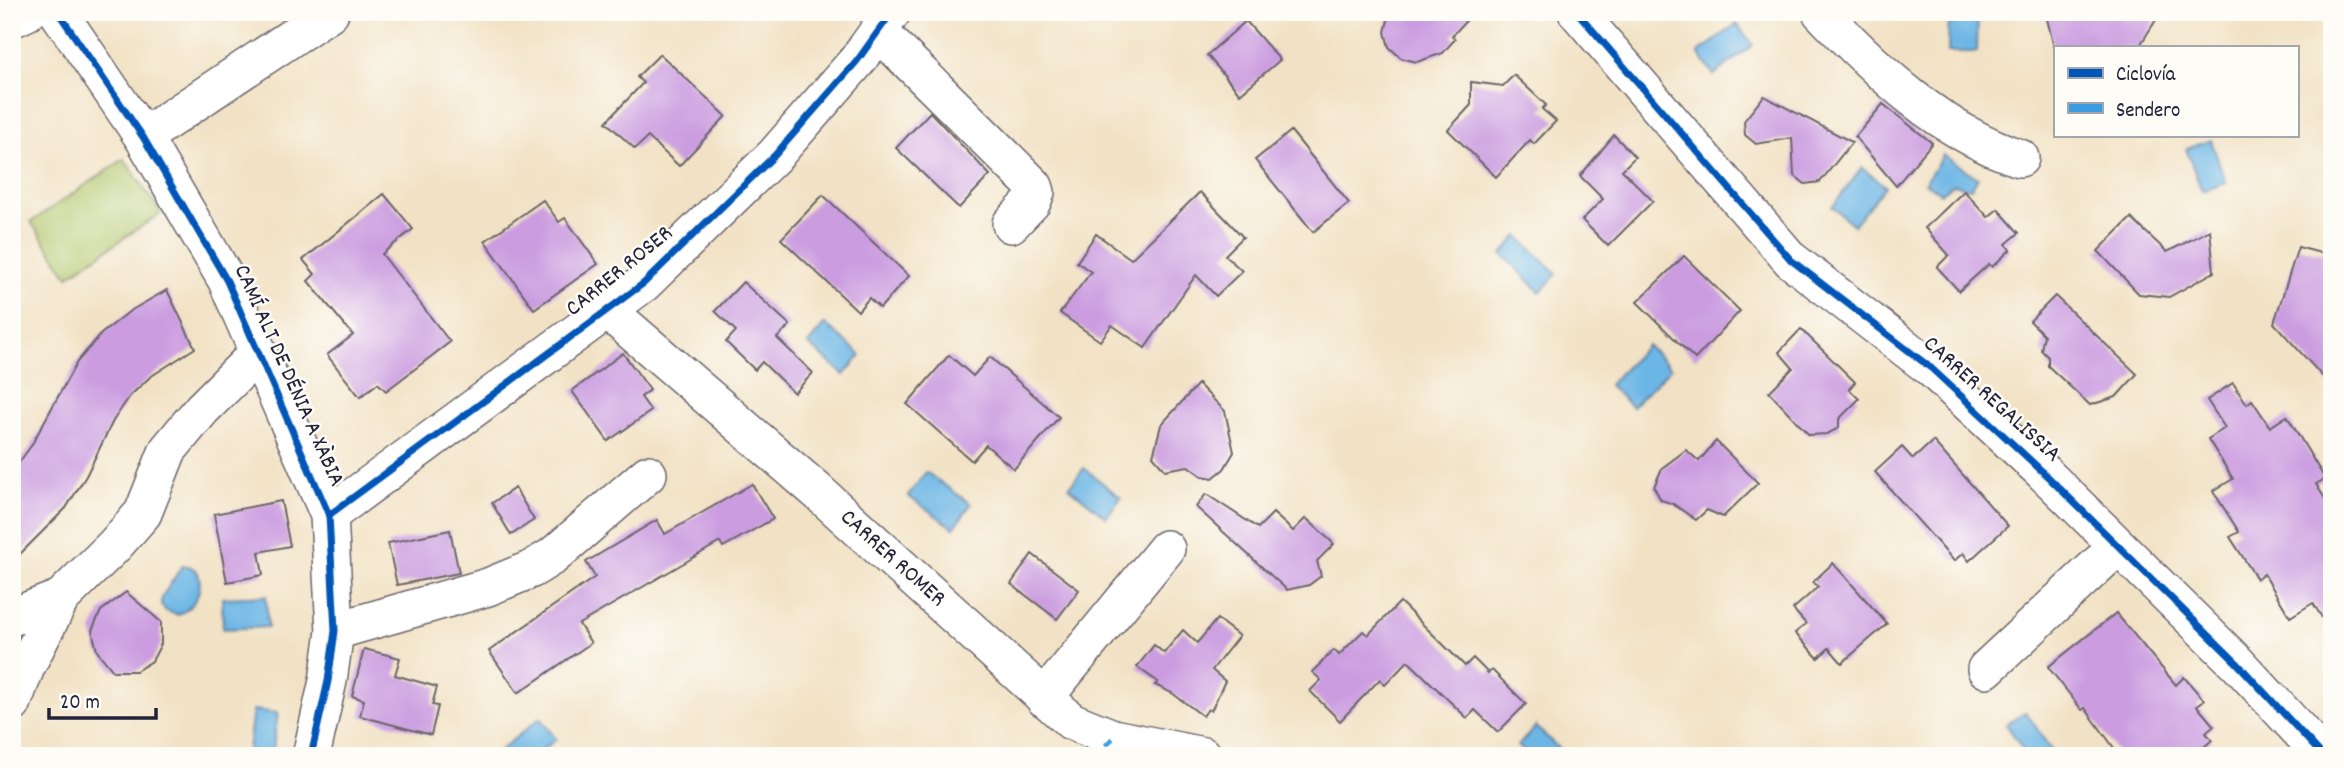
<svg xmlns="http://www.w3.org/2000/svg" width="2344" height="768" viewBox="0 0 2344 768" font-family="Dekko,sans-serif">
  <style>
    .green { fill: #b2c66b; stroke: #6a7453; stroke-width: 2 }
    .water { fill: #6cb6e5; stroke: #476c90; stroke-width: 2 }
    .building { fill: #cb9de0 }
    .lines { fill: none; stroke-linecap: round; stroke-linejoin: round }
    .minor-casing { stroke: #6b656b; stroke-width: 40 }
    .minor { stroke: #fff; stroke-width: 37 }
    .quiet { stroke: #3c9ce2; stroke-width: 5; stroke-dasharray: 10 5; stroke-linecap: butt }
    .cycleway-casing { stroke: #fdfcf7; stroke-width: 11 }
    .cycleway { stroke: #0057b8; stroke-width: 7 }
    .labels { text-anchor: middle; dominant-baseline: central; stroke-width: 5; stroke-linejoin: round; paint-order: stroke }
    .street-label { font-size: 23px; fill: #22223b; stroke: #fdfcf7 }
  </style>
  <rect width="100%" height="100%" fill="#fdfcf7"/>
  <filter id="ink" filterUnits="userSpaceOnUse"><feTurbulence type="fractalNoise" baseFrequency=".0143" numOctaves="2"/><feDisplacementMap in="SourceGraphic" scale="14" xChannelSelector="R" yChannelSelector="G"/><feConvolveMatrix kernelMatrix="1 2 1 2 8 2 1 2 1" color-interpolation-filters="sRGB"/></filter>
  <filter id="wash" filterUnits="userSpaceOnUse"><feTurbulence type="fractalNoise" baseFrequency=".00686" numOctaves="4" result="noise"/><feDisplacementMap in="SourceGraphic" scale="28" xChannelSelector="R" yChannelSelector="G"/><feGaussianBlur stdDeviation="1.57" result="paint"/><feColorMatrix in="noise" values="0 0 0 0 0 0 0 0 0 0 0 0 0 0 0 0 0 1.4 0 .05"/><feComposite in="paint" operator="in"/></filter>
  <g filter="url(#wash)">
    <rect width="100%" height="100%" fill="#f2e2c5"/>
    <!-- green -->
    <polygon class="green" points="124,159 161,213 68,276 31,222"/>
    <!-- water -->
    <g class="water">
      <polygon points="1949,12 1978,12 1977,52 1948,52"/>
      <polygon points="1737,24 1753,45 1714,75 1698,53"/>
      <polygon points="2211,140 2226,183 2202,191 2186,149"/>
      <polygon points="1943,155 1978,178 1971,188 1954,184 1941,193 1925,183"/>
      <polygon points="1862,168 1885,186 1854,225 1832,207"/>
      <polygon points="1518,236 1557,274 1540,292 1502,254"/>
      <polygon points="825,324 861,355 844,375 808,344"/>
      <polygon points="1647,345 1671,368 1632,407 1609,385"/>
      <polygon points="1084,468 1121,498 1106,517 1069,487"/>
      <polygon points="926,472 971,504 954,528 908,496"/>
      <path d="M182,566H189L197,571C205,588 195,607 178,615L166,611L161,605L162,597Z"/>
      <polygon points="266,596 268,627 223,629 222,598"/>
      <polygon points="253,710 278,713 272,756 247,756"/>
      <polygon points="2026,712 2053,753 2027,756 2006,724"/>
      <polygon points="540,718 556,739 535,756 501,756 498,752"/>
      <polygon points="1536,726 1536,727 1567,756 1529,756 1518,746"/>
    </g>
    <g id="blocks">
      <!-- building -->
      <g class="building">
        <polygon points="1390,12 1474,12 1452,36 1455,39 1443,53 1417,62 1401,58 1389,47 1385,32"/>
        <polygon points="2073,12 2161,12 2139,47 2054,47 2047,19"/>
        <polygon points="1246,21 1280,60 1240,94 1207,55"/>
        <polygon points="660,54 726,116 679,166 648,137 635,149 606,122 643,83 637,77"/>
        <polygon points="1514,75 1546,105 1542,109 1556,121 1534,144 1530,140 1496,177 1448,130 1471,105 1471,82 1503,86"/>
        <polygon points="1764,96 1852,142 1820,182 1805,184 1794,175 1792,138 1756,144 1745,135 1744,121"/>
        <polygon points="1883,104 1932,143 1896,186 1855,137"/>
        <polygon points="930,112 990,175 959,208 896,148"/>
        <polygon points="1291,131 1349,203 1313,232 1255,160"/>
        <polygon points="1614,135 1635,157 1622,170 1653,201 1608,246 1582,220 1603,199 1580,176"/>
        <polygon points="1964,191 1988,217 1998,209 2019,233 2006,244 2010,250 1992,267 1989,264 1959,291 1937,267 1949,255 1925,228"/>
        <polygon points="1200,192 1243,237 1225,255 1242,271 1216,296 1196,275 1145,348 1112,325 1100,341 1060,313 1091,272 1077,262 1096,234 1131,259"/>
        <polygon points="384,194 413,229 382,254 450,342 386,391 378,383 360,397 327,355 353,335 308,281 315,274 303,260"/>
        <polygon points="823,195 909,276 880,308 869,298 858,311 781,239"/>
        <polygon points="543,200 559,222 565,218 598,264 534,309 485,241"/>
        <polygon points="2131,218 2167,252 2210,230 2214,272 2169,297 2139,294 2098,251"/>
        <polygon points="2298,247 2332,256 2332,387 2274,323"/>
        <polygon points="1684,256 1740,311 1695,359 1637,302"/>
        <polygon points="743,282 790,325 777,338 813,373 794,393 762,362 755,370 726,342 736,331 715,311"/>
        <polygon points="167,290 195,348 150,377 130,396 113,421 86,476 66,508 12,562 12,472 31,446 77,362 101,334 130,311"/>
        <polygon points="2055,296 2137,374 2116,397 2090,405 2048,366 2048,357 2041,350 2044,335 2030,321"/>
        <polygon points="1801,329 1855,382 1849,389 1859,399 1839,419 1839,428 1827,434 1809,435 1769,392 1793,368 1779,352"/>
        <polygon points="623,353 650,390 641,397 651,411 608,441 572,391"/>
        <polygon points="949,355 973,376 990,357 1059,417 1014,469 986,445 972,461 907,404"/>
        <polygon points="2233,383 2247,404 2252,400 2270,427 2287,416 2325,479 2316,484 2332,510 2332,634 2313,603 2290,617 2264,574 2257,579 2230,537 2239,532 2213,491 2233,479 2208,439 2225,428 2207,400"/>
        <polygon points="1198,384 1225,411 1234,452 1224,469 1213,478 1202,476 1188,466 1165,470 1153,456 1161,425"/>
        <polygon points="1716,441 1758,483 1723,517 1707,510 1696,520 1673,504 1661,500 1654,487 1662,468 1686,450 1699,461"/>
        <polygon points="1933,441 2008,526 1969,561 1963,553 1954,561 1875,472 1902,447 1913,459"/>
        <polygon points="752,484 773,519 723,547 720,542 579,624 591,643 518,693 489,651 595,577 586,562 657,520 665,534"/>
        <polygon points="515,488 534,520 511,535 492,503"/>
        <polygon points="1206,494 1258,528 1273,513 1293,531 1306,518 1334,544 1317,561 1321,576 1309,585 1287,590 1196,507"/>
        <polygon points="281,501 290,546 259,552 263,575 227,582 214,514"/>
        <polygon points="450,530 459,573 397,585 388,543"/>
        <polygon points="1032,554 1079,590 1057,619 1011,584"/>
        <polygon points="1833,563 1887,624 1842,663 1829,648 1818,658 1795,633 1806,624 1793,609 1818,587 1813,582"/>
        <polygon points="126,592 161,622 161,644 152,661 136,671 113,671 97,651 92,630 101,611"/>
        <polygon points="1400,602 1465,666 1473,658 1488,673 1492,670 1526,704 1498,732 1475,710 1467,718 1408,661 1385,685 1380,679 1340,721 1310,691 1321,680 1312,672 1334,650 1339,655 1363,631 1368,635"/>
        <polygon points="2116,613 2176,685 2184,677 2204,700 2197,706 2214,726 2206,733 2212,740 2194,756 2120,756 2085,708 2082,710 2048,667"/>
        <polygon points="1217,619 1239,636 1212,670 1225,681 1211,711 1208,709 1203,716 1172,693 1155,685 1158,682 1137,667 1154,645 1164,653 1183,630 1197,643"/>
        <polygon points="364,649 400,658 395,675 437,687 432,705 438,706 431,735 360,716 364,700 352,696"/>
      </g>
    </g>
  </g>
  <g filter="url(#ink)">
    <use href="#blocks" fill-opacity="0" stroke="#6b656b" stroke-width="2"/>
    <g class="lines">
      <!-- minor casing -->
      <g class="minor-casing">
        <g id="minor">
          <polyline points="58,12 143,137 227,281 329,515 335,631 328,681 311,756"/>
          <polyline points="1577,12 1791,260 1931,368 2043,472 2237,663 2323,756"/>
          <path d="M1821,12C1877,71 1942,133 2020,158"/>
          <polyline points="12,19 27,12"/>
          <polyline points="879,32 1034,186 1036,192 1032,202 1011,224"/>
          <polyline points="143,137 330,12"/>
          <polyline points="607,310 816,490 1071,721 1113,738 1203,756"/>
          <polyline points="329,515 644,283 775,155 857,61 892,12"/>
          <polyline points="12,617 61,598 115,545 143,513 168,450 202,409 258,353"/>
          <polyline points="335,631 488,587 532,569 553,556 648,474"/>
          <polyline points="1986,669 2117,547"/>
          <polyline points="1044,698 1166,549"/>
          <polyline points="12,704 26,667 61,598"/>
        </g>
      </g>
      <!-- minor -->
      <use href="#minor" class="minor"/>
      <!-- quiet -->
      <polyline class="quiet" points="1095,756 1113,738"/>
      <!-- cycleway casing -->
      <g class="cycleway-casing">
        <g id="cycleway">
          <polyline points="58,12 143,137 227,281 329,515 335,631 328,681 311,756"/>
          <polyline points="1577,12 1791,260 1931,368 2043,472 2237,663 2323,756"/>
          <polyline points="329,515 644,283 775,155 857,61 892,12"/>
        </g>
      </g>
      <!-- cycleway -->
      <use href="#cycleway" class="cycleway"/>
    </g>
  </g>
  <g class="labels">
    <!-- street labels -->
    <g class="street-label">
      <text transform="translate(620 272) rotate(-39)">CARRER ROSER</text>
      <text transform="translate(288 376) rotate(66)">CAMÍ ALT DE DÉNIA A XÀBIA</text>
      <text transform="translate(1991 400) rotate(42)">CARRER REGALISSIA</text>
      <text transform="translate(892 559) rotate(42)">CARRER ROMER</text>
    </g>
  </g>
  <!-- margin -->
  <rect width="2344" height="768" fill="none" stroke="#fdfcf7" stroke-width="42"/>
  <!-- legend -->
  <rect x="2054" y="46" width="245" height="91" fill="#fdfcf7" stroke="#a5a5ac" stroke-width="2"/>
  <rect x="2068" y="68" width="35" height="10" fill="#0057b8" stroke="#a5a5ac" stroke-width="2"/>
  <text x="2116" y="80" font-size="21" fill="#22223b">Ciclovía</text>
  <rect x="2068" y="103" width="35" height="10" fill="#3c9ce2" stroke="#a5a5ac" stroke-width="2"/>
  <text x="2116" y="116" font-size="21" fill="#22223b">Sendero</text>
  <!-- scale -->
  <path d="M49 708v10h107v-10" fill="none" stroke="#22223b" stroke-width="3.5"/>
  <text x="60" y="708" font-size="21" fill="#22223b" stroke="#fdfcf7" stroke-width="5" paint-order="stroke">20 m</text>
</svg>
